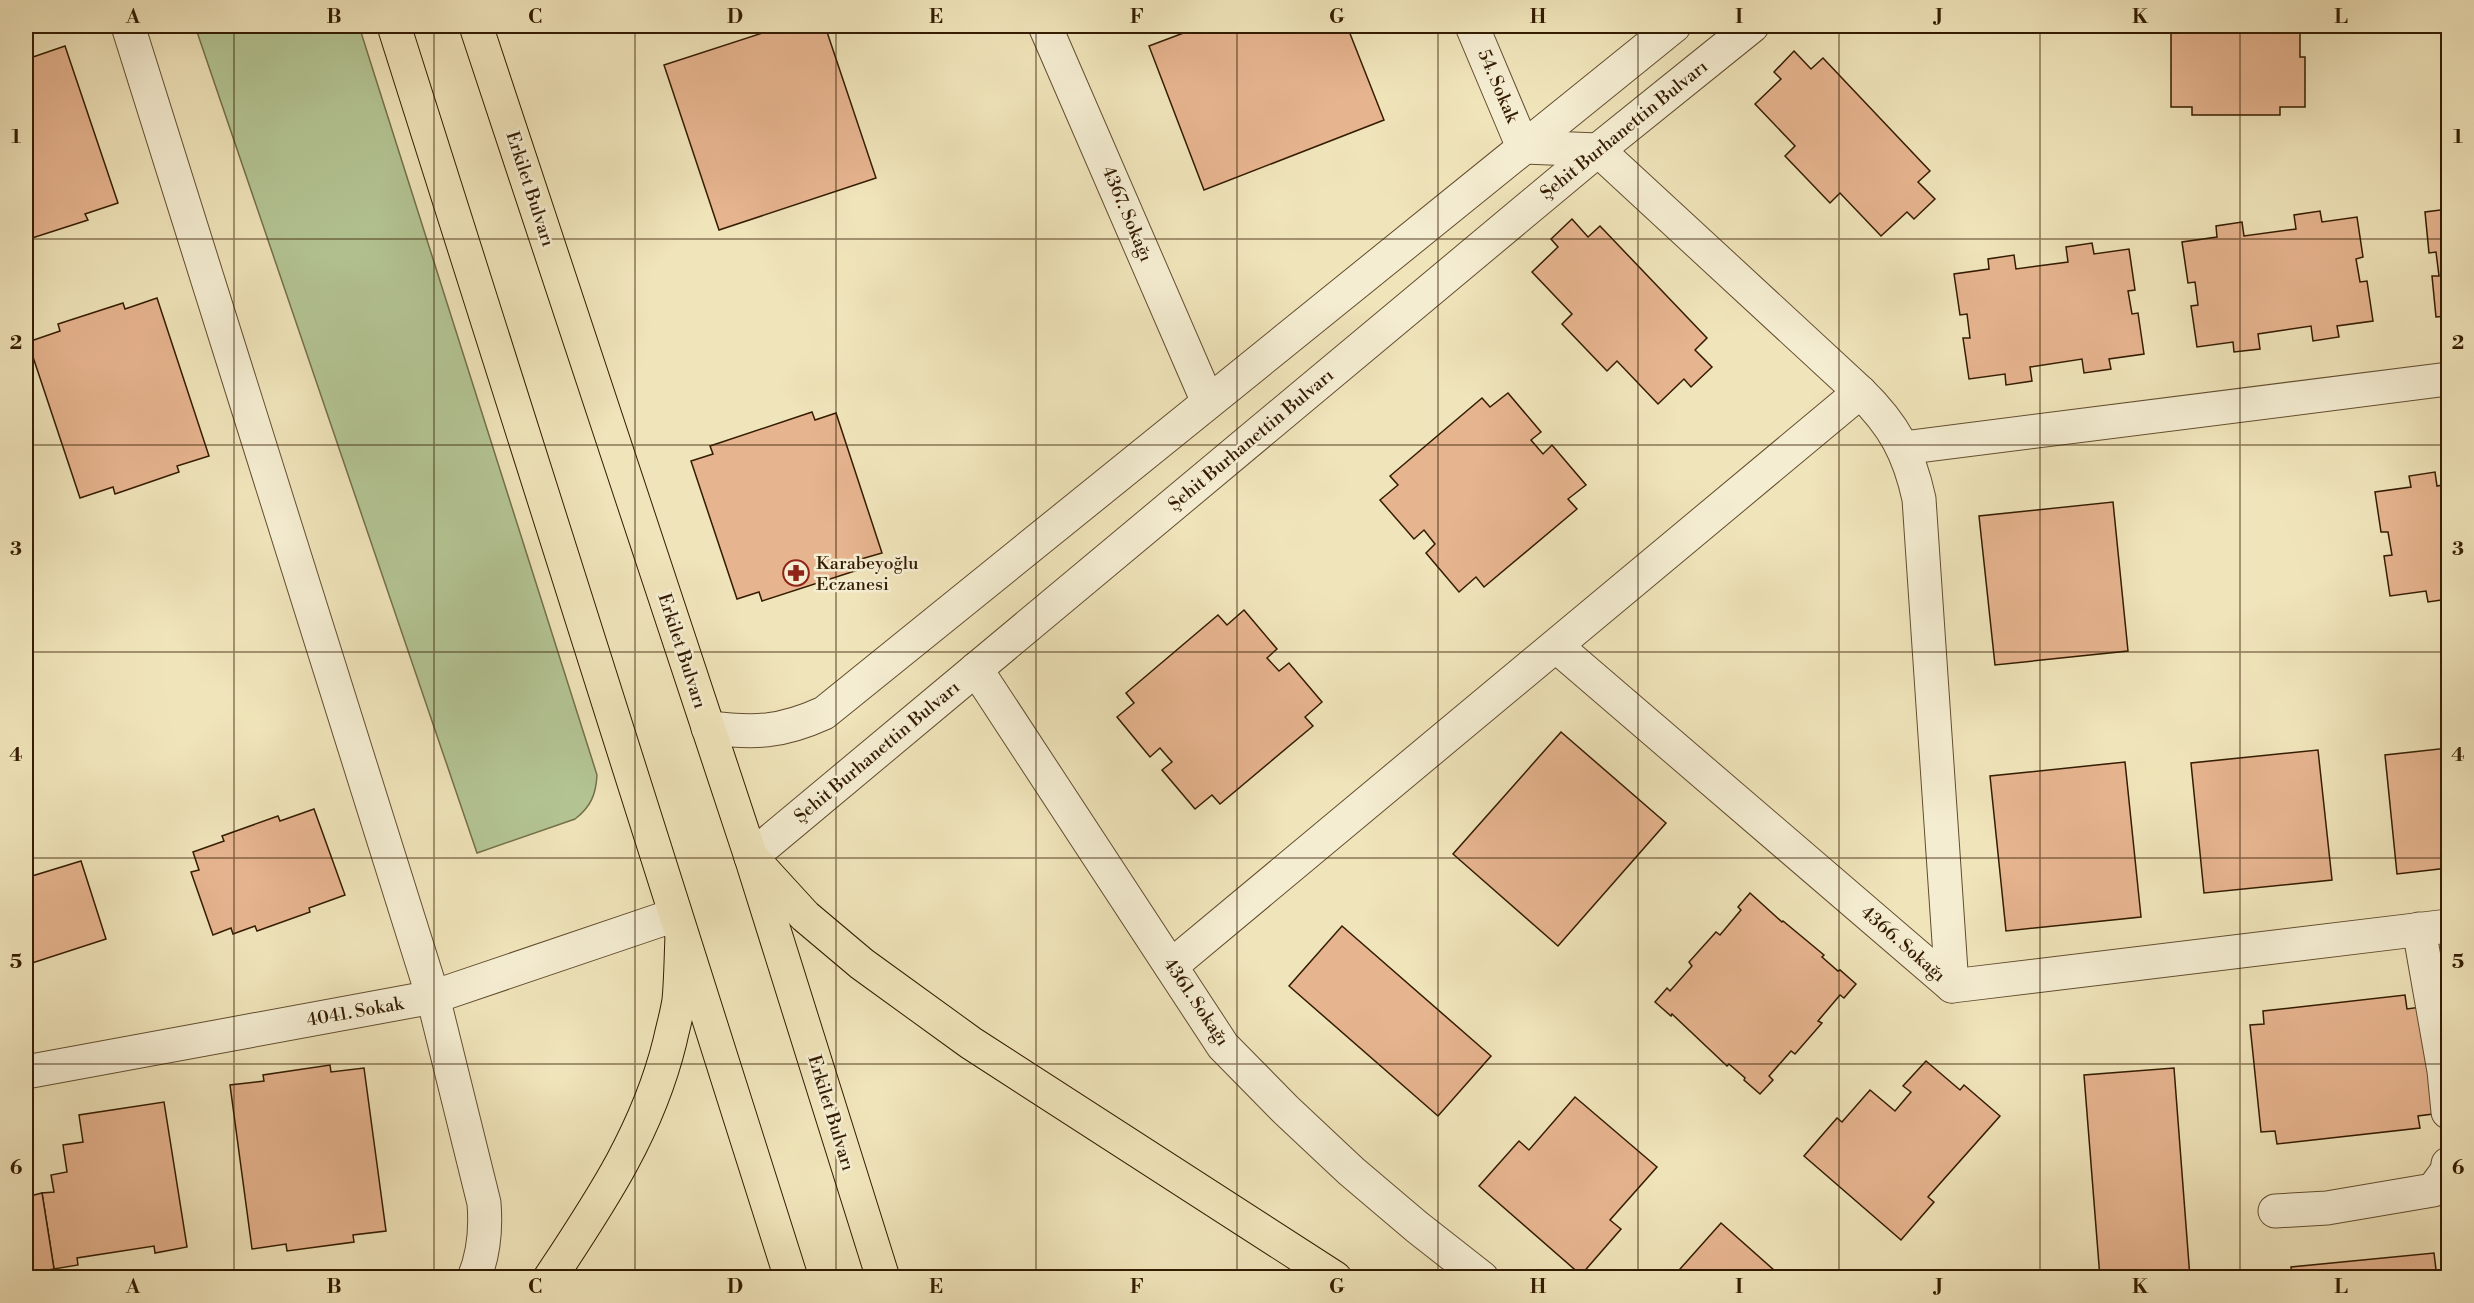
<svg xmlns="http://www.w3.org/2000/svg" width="2474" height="1303" viewBox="0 0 2474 1303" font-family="'Libre Bodoni',serif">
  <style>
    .green { fill: #b4c594; stroke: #74704a; stroke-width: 1.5 }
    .building { fill: #e6b48f; stroke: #341c01; stroke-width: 1.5 }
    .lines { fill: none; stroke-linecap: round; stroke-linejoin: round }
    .minor-casing { stroke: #634e2f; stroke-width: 35 }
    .major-casing { stroke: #341c01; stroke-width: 35 }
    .highway-casing { stroke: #341c01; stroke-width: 35 }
    .minor { stroke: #f5edd2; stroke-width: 33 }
    .major { stroke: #f0e4ba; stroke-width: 33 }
    .highway { stroke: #f0e4ba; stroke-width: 33 }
    .grid { fill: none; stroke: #341c01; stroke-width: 1.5; stroke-opacity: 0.55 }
    .labels { text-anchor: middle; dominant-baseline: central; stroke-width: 5; stroke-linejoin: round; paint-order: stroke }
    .street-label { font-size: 18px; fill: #341c01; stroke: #f5edd2 }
    .poi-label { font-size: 18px; fill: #341c01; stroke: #f5edd2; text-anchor: start }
    .neatline { fill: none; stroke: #341c01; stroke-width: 2 }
    .grid-label { font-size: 20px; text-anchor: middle; font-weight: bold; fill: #341c01 }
  </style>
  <rect width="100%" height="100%" fill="#f0e4ba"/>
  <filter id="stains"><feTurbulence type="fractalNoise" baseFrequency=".00333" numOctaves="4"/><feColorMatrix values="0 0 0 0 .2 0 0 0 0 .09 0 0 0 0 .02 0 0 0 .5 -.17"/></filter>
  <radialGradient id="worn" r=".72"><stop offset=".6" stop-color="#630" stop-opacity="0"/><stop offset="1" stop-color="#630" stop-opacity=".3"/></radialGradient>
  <!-- green -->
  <path class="green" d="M195,26H359L597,775C596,794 591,807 575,819L477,853Z"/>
  <!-- building -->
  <g class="building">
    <polygon points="784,26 825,26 876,178 719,230 664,65"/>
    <polygon points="1202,26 1347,26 1384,120 1204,190 1149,46"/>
    <polygon points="2171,26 2300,26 2300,57 2305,57 2305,107 2280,107 2280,115 2192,115 2192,107 2171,107"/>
    <polygon points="65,46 118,203 85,214 88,220 26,240 26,52 31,50 33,57"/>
    <polygon points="1794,51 1811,69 1823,58 1930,171 1918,182 1935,199 1914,219 1907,212 1881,236 1840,193 1830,203 1785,156 1795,146 1755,104 1781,79 1774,72"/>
    <polygon points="2448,209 2448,316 2436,317 2432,276 2439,276 2436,252 2429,253 2425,212"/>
    <polygon points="2320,211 2322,222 2357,217 2363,257 2356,259 2360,282 2367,281 2373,321 2337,326 2339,337 2313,341 2311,326 2258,334 2260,349 2234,352 2233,342 2197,347 2191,306 2198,305 2195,282 2188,283 2182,242 2217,237 2216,226 2242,222 2244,236 2296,229 2294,215"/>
    <polygon points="1572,219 1588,237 1600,226 1707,338 1695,350 1712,367 1691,387 1684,379 1658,404 1617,361 1607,371 1562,324 1572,314 1532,272 1558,247 1551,239"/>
    <polygon points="2092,243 2094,254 2129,249 2135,290 2128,291 2132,314 2138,313 2144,354 2109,359 2111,369 2084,373 2082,359 2030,367 2032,381 2006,385 2005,374 1969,379 1963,338 1970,338 1967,314 1960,315 1954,274 1989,269 1988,259 2014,255 2016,269 2068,262 2066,247"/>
    <polygon points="157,298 209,456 177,466 179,472 115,494 113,487 80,498 28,342 60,331 58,324 123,303 125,309"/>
    <polygon points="1508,393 1541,432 1531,440 1543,454 1552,445 1586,485 1568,499 1577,509 1484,587 1476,577 1459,592 1426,553 1435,544 1424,530 1414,539 1380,500 1398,485 1390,476 1482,398 1490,407"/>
    <polygon points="812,412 815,420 836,413 882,553 861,559 864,568 762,601 759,592 737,599 691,461 713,454 710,446"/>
    <polygon points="2435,472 2437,486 2448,484 2448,599 2428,602 2426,591 2390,596 2384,556 2392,555 2388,532 2381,532 2375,492 2411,487 2409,476"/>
    <polygon points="2113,502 2128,651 1995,665 1979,516"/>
    <polygon points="1244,610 1277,649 1267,658 1279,671 1289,663 1322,702 1305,717 1313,726 1220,804 1212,795 1195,809 1162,770 1172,762 1160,748 1150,757 1117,717 1134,703 1126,693 1218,615 1227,625"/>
    <polygon points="1561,732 1666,823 1558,946 1453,854"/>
    <polygon points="2448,748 2448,868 2397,874 2385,755"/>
    <polygon points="2318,750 2332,880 2204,893 2191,763"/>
    <polygon points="2125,762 2141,917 2006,931 1990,776"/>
    <polygon points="314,809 345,895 309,908 310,912 257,931 255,926 233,934 231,928 213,935 191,872 199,870 193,852 224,841 222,836 278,816 280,821"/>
    <polygon points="81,861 106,939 26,965 26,868 29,867 32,876"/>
    <polygon points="1750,893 1782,922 1783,921 1824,955 1822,957 1838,971 1840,970 1856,984 1844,998 1840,995 1818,1021 1822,1023 1795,1054 1791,1051 1769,1076 1773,1080 1760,1094 1744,1080 1745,1078 1729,1064 1727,1066 1672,1014 1671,1016 1655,1002 1667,988 1670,991 1692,966 1689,962 1716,932 1720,935 1741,910 1738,907"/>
    <polygon points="1342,926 1491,1056 1438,1116 1289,986"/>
    <polygon points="2405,995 2407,1009 2421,1007 2433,1114 2418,1116 2420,1128 2277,1144 2275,1131 2261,1132 2250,1025 2264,1024 2263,1011"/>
    <polygon points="1926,1061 1960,1090 1964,1085 2000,1116 1928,1197 1934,1202 1901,1240 1804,1156 1837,1118 1842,1122 1870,1090 1895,1111 1911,1092 1903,1086"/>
    <polygon points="330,1065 331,1072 364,1068 386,1231 353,1235 354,1242 287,1251 286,1244 252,1249 230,1085 264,1081 263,1075"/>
    <polygon points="2174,1068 2190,1278 2100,1278 2084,1075"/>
    <polygon points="1575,1097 1657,1167 1610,1220 1621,1229 1581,1275 1479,1186 1519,1141 1529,1150"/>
    <polygon points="164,1102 187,1247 155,1253 154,1246 77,1258 78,1265 54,1269 42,1193 54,1192 51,1175 67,1172 63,1145 83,1142 79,1115"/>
    <polygon points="28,1178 30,1196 42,1193 54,1269 30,1273 29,1266 26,1266 26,1179"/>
    <polygon points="1721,1223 1783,1278 1672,1278"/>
    <polygon points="2434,1253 2437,1278 2292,1278 2291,1267"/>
  </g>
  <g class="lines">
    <!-- minor casing -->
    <g class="minor-casing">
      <g id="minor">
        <path d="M128,26L433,997L484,1203C486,1228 484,1254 474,1278"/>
        <polyline points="1045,26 1208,402"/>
        <path d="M1472,26L1523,147L1598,150L1860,392C1894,425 1909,453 1919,499L1952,986"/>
        <polyline points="1903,448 2448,379"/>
        <polyline points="1556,646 1952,986 2448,926"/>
        <polyline points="976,669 1223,1046 1286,1110 1351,1171 1417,1227 1482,1278"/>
        <path d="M708,728C755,733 780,733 824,713L1674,26"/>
        <polyline points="751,857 1598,150 1752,26"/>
        <polyline points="2419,929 2444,1071 2448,1112"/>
        <polyline points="1171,966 1860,392"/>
        <polyline points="26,1072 433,997 675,915"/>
        <polyline points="2275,1211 2327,1208 2433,1190 2447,1171 2448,1164"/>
      </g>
    </g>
    <!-- major casing -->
    <g class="major-casing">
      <g id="major">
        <polyline points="394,26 791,1278"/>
        <polyline points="476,26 751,857 883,1278"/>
      </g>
    </g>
    <!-- highway casing -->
    <g class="highway-casing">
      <g id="highway">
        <polyline points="751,857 805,916 862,964 971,1043 1335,1278"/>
        <path d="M550,1278C601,1201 648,1131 670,1041C673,1027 677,1014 679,1000C681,979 681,957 682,936"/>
      </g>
    </g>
    <!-- minor -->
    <use href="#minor" class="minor"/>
    <!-- major -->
    <use href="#major" class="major"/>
    <!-- highway -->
    <use href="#highway" class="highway"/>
  </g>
  <!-- grid -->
  <path class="grid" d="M234,26V1278M434,26V1278M635,26V1278M836,26V1278M1036,26V1278M1237,26V1278M1438,26V1278M1638,26V1278M1839,26V1278M2040,26V1278M2240,26V1278M26,239H2448M26,445H2448M26,652H2448M26,858H2448M26,1064H2448"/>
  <!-- icons -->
  <defs>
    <g id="pharmacy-ring" transform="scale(1.35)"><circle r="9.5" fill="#f5edd2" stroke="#8f2418" stroke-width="1.5"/><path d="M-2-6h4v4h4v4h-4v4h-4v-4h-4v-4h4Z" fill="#8f2418"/></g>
  </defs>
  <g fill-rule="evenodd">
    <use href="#pharmacy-ring" x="796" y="573"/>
  </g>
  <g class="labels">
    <!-- street labels -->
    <g class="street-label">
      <text transform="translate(1498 86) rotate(67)">54. Sokak</text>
      <text transform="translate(1624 130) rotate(-39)">Şehit Burhanettin Bulvarı</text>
      <text transform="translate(530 189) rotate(72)">Erkilet Bulvarı</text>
      <text transform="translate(1127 214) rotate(67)">4367. Sokağı</text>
      <text transform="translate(1251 440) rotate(-40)">Şehit Burhanettin Bulvarı</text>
      <text transform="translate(682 651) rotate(72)">Erkilet Bulvarı</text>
      <text transform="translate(877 752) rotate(-40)">Şehit Burhanettin Bulvarı</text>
      <text transform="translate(1903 944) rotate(41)">4366. Sokağı</text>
      <text transform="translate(1196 1002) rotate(56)">4361. Sokağı</text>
      <text transform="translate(355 1012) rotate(-10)">4041. Sokak</text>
      <text transform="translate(831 1113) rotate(73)">Erkilet Bulvarı</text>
    </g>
    <!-- poi labels -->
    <g class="poi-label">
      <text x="816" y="563">Karabeyoğlu<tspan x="816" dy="21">Eczanesi</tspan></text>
    </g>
  </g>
  <!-- margin -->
  <rect width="2474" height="1303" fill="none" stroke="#f0e4ba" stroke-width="66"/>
  <rect x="33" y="33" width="2408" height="1237" class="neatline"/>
  <g class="grid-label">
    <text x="133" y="23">A</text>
    <text x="334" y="23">B</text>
    <text x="535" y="23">C</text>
    <text x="735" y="23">D</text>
    <text x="936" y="23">E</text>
    <text x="1137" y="23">F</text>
    <text x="1337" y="23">G</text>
    <text x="1538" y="23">H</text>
    <text x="1739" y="23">I</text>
    <text x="1939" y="23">J</text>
    <text x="2140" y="23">K</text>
    <text x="2341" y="23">L</text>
    <text x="16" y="143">1</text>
    <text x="2458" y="143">1</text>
    <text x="16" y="349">2</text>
    <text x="2458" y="349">2</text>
    <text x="16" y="555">3</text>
    <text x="2458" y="555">3</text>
    <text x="16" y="761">4</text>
    <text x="2458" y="761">4</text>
    <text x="16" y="968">5</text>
    <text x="2458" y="968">5</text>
    <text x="16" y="1174">6</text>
    <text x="2458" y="1174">6</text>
    <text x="133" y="1293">A</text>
    <text x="334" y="1293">B</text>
    <text x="535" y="1293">C</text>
    <text x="735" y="1293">D</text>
    <text x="936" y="1293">E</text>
    <text x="1137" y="1293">F</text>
    <text x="1337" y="1293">G</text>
    <text x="1538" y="1293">H</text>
    <text x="1739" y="1293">I</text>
    <text x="1939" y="1293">J</text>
    <text x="2140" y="1293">K</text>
    <text x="2341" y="1293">L</text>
  </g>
  <rect width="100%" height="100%" filter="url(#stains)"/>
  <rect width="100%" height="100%" fill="url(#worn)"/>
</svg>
